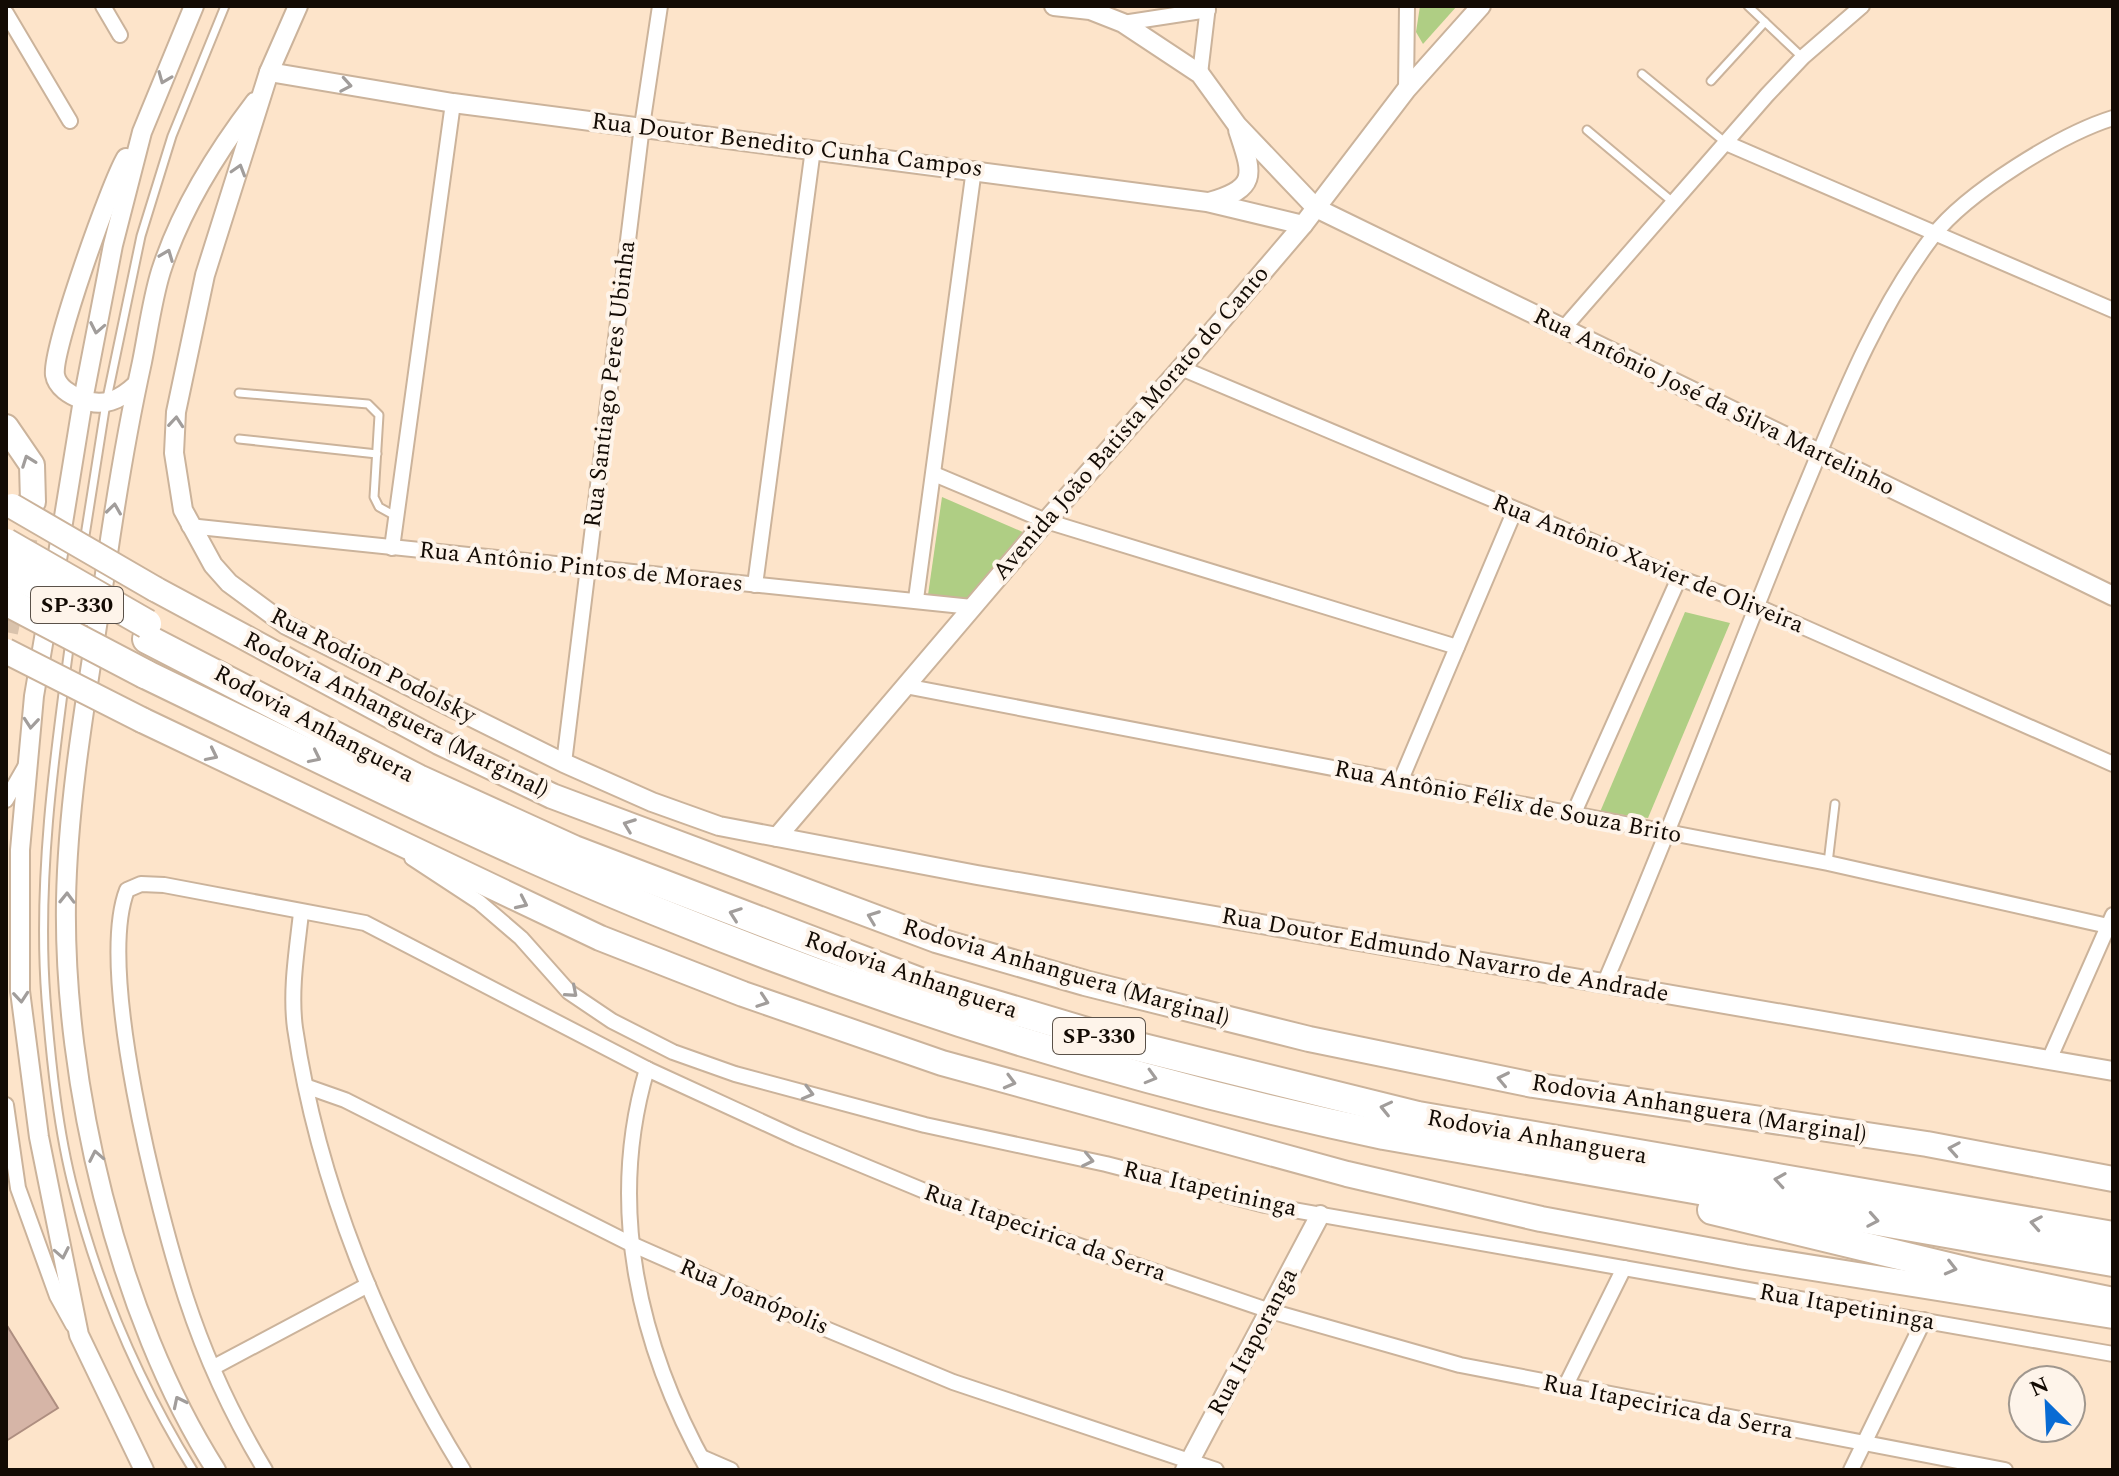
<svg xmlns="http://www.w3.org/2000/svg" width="2119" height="1476" viewBox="0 0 2119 1476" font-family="Spectral,serif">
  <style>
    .green { fill: #afce84 }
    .building { fill: #d6b5a7; stroke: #ae8e80; stroke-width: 2 }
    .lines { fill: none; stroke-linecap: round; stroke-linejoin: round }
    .trunk-tunnel { stroke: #dac3ac; stroke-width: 24; stroke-dasharray: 24 12; stroke-linecap: butt }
    .service-casing { stroke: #cbb39b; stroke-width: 11 }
    .minor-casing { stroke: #cbb39b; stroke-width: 18 }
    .tertiary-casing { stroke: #cbb39b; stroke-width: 22 }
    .trunk-casing { stroke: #cbb39b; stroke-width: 28 }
    .motorway-casing { stroke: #cbb39b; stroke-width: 32 }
    .service { stroke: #fff; stroke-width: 7 }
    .minor { stroke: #fff; stroke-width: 14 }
    .tertiary { stroke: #fff; stroke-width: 18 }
    .trunk { stroke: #fff; stroke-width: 24 }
    .motorway { stroke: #fff; stroke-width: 28 }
    .trunk-bridge-casing { stroke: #cbb39b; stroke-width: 28; stroke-linecap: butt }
    .motorway-bridge-casing { stroke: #cbb39b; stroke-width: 32; stroke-linecap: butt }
    .trunk-bridge { stroke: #fff; stroke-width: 24 }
    .motorway-bridge { stroke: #fff; stroke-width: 28 }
    .oneway { stroke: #a19d9b }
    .labels { text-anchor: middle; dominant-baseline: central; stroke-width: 8; stroke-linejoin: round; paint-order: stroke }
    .shield { fill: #fef4ea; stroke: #5a5149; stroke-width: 2 }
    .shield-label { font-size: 22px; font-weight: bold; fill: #130b04 }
    .street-label { font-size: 24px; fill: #130b04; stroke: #fef4ea }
  </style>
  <rect width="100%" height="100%" fill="#fde4ca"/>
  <!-- green -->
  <g class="green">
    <polygon points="1420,6 1457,6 1423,44 1416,32"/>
    <polygon points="942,497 1025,533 970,599 928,595"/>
    <polygon points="1685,612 1730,623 1648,818 1600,812"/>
  </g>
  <!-- building -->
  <polygon class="building" points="6,1324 58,1408 6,1441"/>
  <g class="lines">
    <!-- trunk-tunnel -->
    <polyline class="trunk-tunnel" points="6,632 33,502"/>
    <!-- service casing -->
    <g class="service-casing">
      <g id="service">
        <polyline points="1748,6 1802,57"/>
        <polyline points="1642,74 1726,143"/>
        <polyline points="1711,81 1765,22"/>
        <polyline points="1587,130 1674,203"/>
        <polyline points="239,393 368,404 379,415 374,497 379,507 397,517"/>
        <polyline points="239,439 377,454"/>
        <polyline points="84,542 106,403 141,236 172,136 225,6"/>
        <path d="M70,641C54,758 37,881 46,999C51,1061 58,1131 74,1191C99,1289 140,1384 193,1470"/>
        <polyline points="1828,863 1835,804"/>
      </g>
    </g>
    <!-- minor casing -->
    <g class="minor-casing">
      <g id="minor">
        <polyline points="103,6 120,35"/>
        <polyline points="6,13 70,121"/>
        <polyline points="1123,23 1208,10"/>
        <polyline points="1200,74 1208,6"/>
        <polyline points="1406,90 1407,6"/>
        <polyline points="1726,143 2113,310"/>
        <polyline points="1563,329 1767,95 1803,57 1862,6"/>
        <polyline points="1181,368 1679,578 1756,606 2113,764"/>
        <polyline points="934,474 1046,521 1457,647"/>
        <polyline points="189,526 972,607"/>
        <polyline points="392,548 453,103"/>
        <polyline points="755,585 813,149"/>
        <polyline points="916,599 974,169"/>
        <polyline points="905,686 1828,863 2108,926"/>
        <polyline points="564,763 642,126 660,6"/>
        <polyline points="1400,782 1515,510"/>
        <polyline points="6,800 25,767"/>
        <polyline points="1573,815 1679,578"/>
        <polyline points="412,858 479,902 521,938 569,992 612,1021 673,1052 735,1074 925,1125 1106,1164 1265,1205 2113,1354"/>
        <path d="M301,913C297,950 290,990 295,1028C318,1184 381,1337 463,1470"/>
        <path d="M1605,982C1672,827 1731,668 1795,511C1835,417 1870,319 1933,236C1966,193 2061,134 2113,118"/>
        <polyline points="2049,1060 2113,915"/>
        <path d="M647,1069C606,1207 639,1347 708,1470"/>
        <polyline points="308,1087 345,1100 629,1243 797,1317 953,1382 1216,1470"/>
        <polyline points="6,1105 18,1188 57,1296 73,1325"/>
        <polyline points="214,1367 368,1285"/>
        <polyline points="1565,1387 1624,1268"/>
        <polyline points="701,1457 731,1470"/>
        <path d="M265,1470C233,1417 205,1356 186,1298C158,1212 96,970 127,890L141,884L164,885L365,923L647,1069L797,1138L951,1202L1270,1311L1460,1365L2005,1470"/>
        <polyline points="1851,1470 1924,1320"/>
      </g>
    </g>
    <!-- tertiary casing -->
    <g class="tertiary-casing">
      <g id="tertiary">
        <polyline points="298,6 269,72 205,275 176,412 174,453 183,510 213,565 229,583 286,625 564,763 652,802 719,826 977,875 2113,1071"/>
        <polyline points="1054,6 1090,10 1123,23 1200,74 1237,125 1316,208 2113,596"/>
        <polyline points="269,72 453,103 1207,202 1303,225"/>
        <path d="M126,158C111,183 51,351 55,375C57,387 70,395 81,399C103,408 120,400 136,385"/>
        <path d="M1209,202C1260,188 1252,173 1238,130"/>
        <polyline points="54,578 83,400 113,245 142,132 194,6"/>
        <polyline points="48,615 34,696 20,850 20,991 39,1137 79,1335 144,1470"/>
        <polyline points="777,837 1046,521 1181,368 1303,225 1406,90 1481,6"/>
        <path d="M216,1470C118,1317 63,1082 66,901C68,789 90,677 106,567C116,497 127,430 142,362C148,332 152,300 161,271C181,209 216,153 255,102"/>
        <polyline points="1185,1470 1320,1215"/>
      </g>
    </g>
    <!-- trunk casing -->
    <g class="trunk-casing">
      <g id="trunk">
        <polyline points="6,427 32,465 33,502"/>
        <polyline points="155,589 439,742 552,796 936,940 1085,983 1309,1039 1533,1085 1927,1144 2113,1179"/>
        <polyline points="142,720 600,938 743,994 942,1063 1347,1174 1541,1219 1745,1257 2113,1316"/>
      </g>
    </g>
    <!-- motorway casing -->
    <g class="motorway-casing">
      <g id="motorway">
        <polyline points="147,639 418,779 574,850 922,983 1127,1044 1418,1116 2113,1236"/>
        <path d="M145,674C319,758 491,845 671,917C901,1010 1141,1084 1384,1135L2113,1262"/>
        <polyline points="1712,1210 1982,1275 2113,1302"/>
      </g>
    </g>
    <!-- service -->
    <use href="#service" class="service"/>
    <!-- minor -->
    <use href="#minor" class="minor"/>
    <!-- tertiary -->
    <use href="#tertiary" class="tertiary"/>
    <!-- trunk -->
    <use href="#trunk" class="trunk"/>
    <!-- motorway -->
    <use href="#motorway" class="motorway"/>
    <!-- trunk-bridge casing -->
    <g class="trunk-bridge-casing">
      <g id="trunk-bridge">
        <polyline points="12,506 155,589"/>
        <polyline points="6,651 142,720"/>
      </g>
    </g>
    <!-- motorway-bridge casing -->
    <g class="motorway-bridge-casing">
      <g id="motorway-bridge">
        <polyline points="6,543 147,624"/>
        <polyline points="6,571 92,612"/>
        <polyline points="6,601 145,674"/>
      </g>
    </g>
    <!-- trunk-bridge -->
    <use href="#trunk-bridge" class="trunk-bridge"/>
    <!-- motorway-bridge -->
    <use href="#motorway-bridge" class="motorway-bridge"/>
  </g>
  <!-- one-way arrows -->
  <defs><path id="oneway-chevron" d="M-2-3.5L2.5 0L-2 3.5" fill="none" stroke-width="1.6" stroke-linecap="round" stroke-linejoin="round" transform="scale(2)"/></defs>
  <g class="oneway">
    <use href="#oneway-chevron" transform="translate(164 78) rotate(112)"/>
    <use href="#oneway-chevron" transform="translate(346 85) rotate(10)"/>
    <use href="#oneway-chevron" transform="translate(239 170) rotate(-73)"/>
    <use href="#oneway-chevron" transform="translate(167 255) rotate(-69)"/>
    <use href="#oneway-chevron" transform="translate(97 328) rotate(101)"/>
    <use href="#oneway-chevron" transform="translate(176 422) rotate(-85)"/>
    <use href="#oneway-chevron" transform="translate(28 461) rotate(-110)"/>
    <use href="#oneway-chevron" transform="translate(114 509) rotate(-82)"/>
    <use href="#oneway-chevron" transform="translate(31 723) rotate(95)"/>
    <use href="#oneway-chevron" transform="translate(212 755) rotate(26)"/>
    <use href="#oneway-chevron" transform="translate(315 757) rotate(26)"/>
    <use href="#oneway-chevron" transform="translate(629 825) rotate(-159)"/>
    <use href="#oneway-chevron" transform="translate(67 898) rotate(-89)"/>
    <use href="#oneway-chevron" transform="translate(522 903) rotate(25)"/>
    <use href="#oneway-chevron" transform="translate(735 914) rotate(-160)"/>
    <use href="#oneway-chevron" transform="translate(873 917) rotate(-159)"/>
    <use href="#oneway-chevron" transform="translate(572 992) rotate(41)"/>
    <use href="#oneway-chevron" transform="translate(21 997) rotate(85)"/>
    <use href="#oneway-chevron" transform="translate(763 1001) rotate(19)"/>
    <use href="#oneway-chevron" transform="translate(1151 1077) rotate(16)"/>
    <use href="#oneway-chevron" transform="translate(1503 1079) rotate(-168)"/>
    <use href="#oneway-chevron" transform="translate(1010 1082) rotate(15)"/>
    <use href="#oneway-chevron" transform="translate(808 1093) rotate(15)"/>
    <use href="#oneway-chevron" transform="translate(1386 1108) rotate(-167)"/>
    <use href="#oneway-chevron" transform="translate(1954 1149) rotate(-170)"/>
    <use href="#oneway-chevron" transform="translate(96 1156) rotate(-101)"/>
    <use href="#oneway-chevron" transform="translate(1088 1160) rotate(12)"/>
    <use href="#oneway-chevron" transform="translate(1780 1180) rotate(-171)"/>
    <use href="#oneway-chevron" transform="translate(1873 1220) rotate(10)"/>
    <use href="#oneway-chevron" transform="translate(2036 1223) rotate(-170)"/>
    <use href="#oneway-chevron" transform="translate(62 1253) rotate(79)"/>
    <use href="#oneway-chevron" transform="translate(1951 1268) rotate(14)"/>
    <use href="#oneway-chevron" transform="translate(179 1402) rotate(-116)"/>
  </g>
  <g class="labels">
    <!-- shield labels -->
    <g class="shield">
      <rect x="31" y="587" width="92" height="36" rx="6"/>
      <rect x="1053" y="1018" width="92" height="36" rx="6"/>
    </g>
    <g class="shield-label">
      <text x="77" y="605">SP-330</text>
      <text x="1099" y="1036">SP-330</text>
    </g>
    <!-- street labels -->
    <g class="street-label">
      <text transform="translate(787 145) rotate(7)">Rua Doutor Benedito Cunha Campos</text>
      <text transform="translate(610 384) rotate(-83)">Rua Santiago Peres Ubinha</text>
      <text transform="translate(1714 402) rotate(26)">Rua Antônio José da Silva Martelinho</text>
      <text transform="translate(1131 423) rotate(-49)">Avenida João Batista Morato do Canto</text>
      <text transform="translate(1648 564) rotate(22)">Rua Antônio Xavier de Oliveira</text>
      <text transform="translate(581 567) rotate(6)">Rua Antônio Pintos de Moraes</text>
      <text transform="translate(373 666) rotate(27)">Rua Rodion Podolsky</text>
      <text transform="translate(396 715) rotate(27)">Rodovia Anhanguera (Marginal)</text>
      <text transform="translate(314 724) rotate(28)">Rodovia Anhanguera</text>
      <text transform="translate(1508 802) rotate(11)">Rua Antônio Félix de Souza Brito</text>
      <text transform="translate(1445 955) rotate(10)">Rua Doutor Edmundo Navarro de Andrade</text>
      <text transform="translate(1066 973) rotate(16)">Rodovia Anhanguera (Marginal)</text>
      <text transform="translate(911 975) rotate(19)">Rodovia Anhanguera</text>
      <text transform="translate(1699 1109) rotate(9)">Rodovia Anhanguera (Marginal)</text>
      <text transform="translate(1537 1137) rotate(10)">Rodovia Anhanguera</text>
      <text transform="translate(1210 1189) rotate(13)">Rua Itapetininga</text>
      <text transform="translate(1045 1233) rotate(19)">Rua Itapecirica da Serra</text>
      <text transform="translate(754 1297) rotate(23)">Rua Joanópolis</text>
      <text transform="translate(1847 1307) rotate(10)">Rua Itapetininga</text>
      <text transform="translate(1253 1342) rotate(-62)">Rua Itaporanga</text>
      <text transform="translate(1668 1407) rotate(11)">Rua Itapecirica da Serra</text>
    </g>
  </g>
  <!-- border -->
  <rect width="2119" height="1476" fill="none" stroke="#130b04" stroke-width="16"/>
  <!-- north arrow -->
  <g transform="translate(2047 1404) rotate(336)"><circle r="38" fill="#fef4ea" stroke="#a0978e" stroke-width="2"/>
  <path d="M0-6L14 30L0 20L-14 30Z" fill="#086bd4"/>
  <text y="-12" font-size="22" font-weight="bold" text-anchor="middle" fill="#130b04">N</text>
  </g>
</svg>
